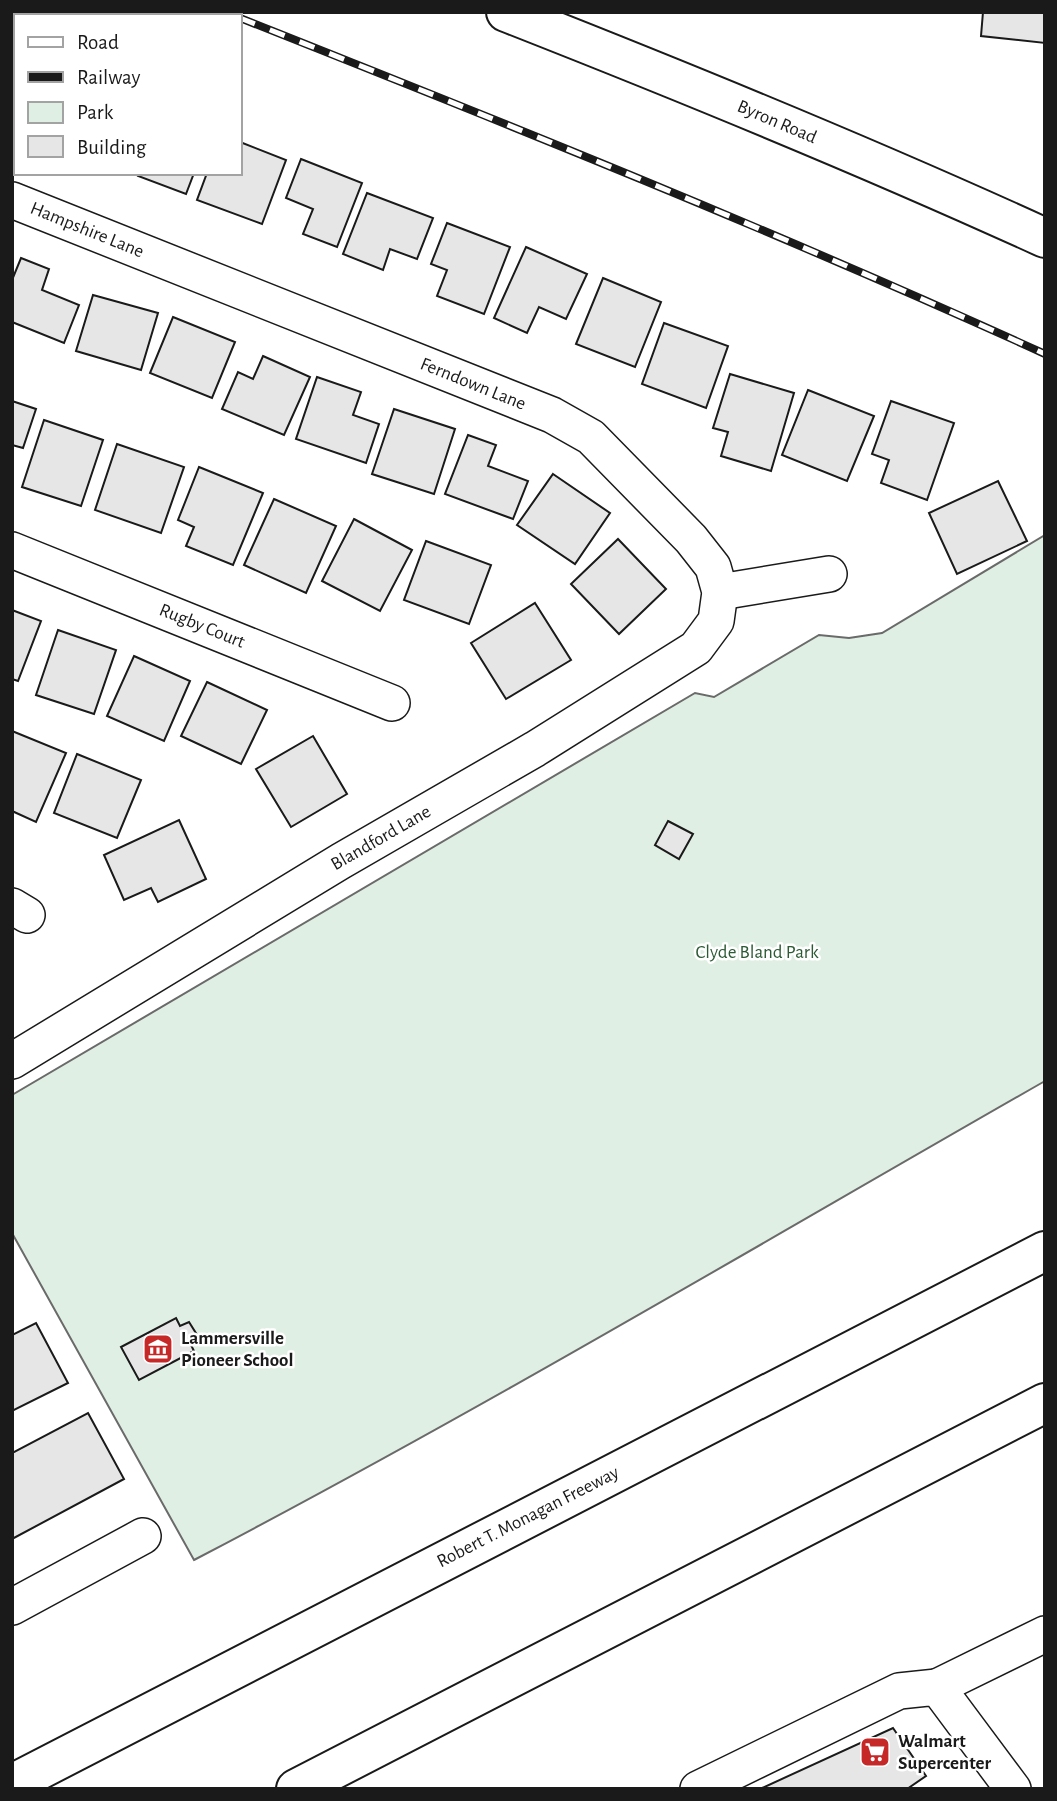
<svg xmlns="http://www.w3.org/2000/svg" width="1057" height="1801" viewBox="0 0 1057 1801" font-family="'Alegreya Sans',sans-serif">
  <style>
    .green { fill: #e0efe3; stroke: #6a6a6a; stroke-width: 2 }
    .building { fill: #e6e6e6; stroke: #1a1a1a; stroke-width: 2 }
    .lines { fill: none; stroke-linecap: round; stroke-linejoin: round }
    .minor-casing { stroke: #1a1a1a; stroke-width: 38 }
    .major-casing { stroke: #1a1a1a; stroke-width: 42 }
    .highway-casing { stroke: #1a1a1a; stroke-width: 42 }
    .minor { stroke: #fff; stroke-width: 35 }
    .major { stroke: #fff; stroke-width: 38 }
    .highway { stroke: #fff; stroke-width: 38 }
    .rail-casing { stroke: #1a1a1a; stroke-width: 8 }
    .rail { stroke: #fff; stroke-width: 5; stroke-dasharray: 16; stroke-linecap: butt }
    .labels { text-anchor: middle; dominant-baseline: central; stroke-width: 5; stroke-linejoin: round; paint-order: stroke }
    .street-label { font-size: 19px; fill: #1a1a1a; stroke: #fff }
    .park-label { font-size: 19px; fill: #2b5a34; stroke: #fff }
    .poi-label { font-size: 19px; font-weight: bold; fill: #1a1a1a; stroke: #fff; text-anchor: start }
  </style>
  <rect width="100%" height="100%" fill="#fff"/>
  <!-- green -->
  <path class="green" d="M1045,535V1081C763,1242 483,1409 194,1560L12,1233V1095L695,693L714,697L819,635L849,638L882,633Z"/>
  <!-- building -->
  <g class="building">
    <polygon points="983,12 1045,12 1045,43 981,36"/>
    <polygon points="12,47 16,49 16,121 12,119"/>
    <polygon points="240,142 286,160 262,224 197,200 207,173 240,173"/>
    <polygon points="301,159 362,183 337,247 303,234 313,209 286,198"/>
    <polygon points="139,173 194,173 186,194 138,176"/>
    <polygon points="367,193 433,218 417,259 390,249 383,270 343,254"/>
    <polygon points="447,223 510,247 484,314 437,296 447,270 431,264"/>
    <polygon points="526,247 587,274 566,319 539,307 527,333 494,318"/>
    <polygon points="21,258 49,269 42,290 79,305 64,343 12,322 12,280"/>
    <polygon points="603,278 661,302 635,367 576,344"/>
    <polygon points="93,295 158,313 141,370 76,351"/>
    <polygon points="173,317 235,342 212,398 150,373"/>
    <polygon points="664,323 728,346 706,408 642,384"/>
    <polygon points="263,356 310,377 284,435 222,409 238,372 253,379"/>
    <polygon points="730,374 794,393 771,471 721,456 728,432 713,428"/>
    <polygon points="317,377 361,392 353,415 379,424 366,463 296,439"/>
    <polygon points="808,390 874,416 847,481 782,455"/>
    <polygon points="12,401 36,409 23,448 12,445"/>
    <polygon points="891,401 954,423 927,500 881,483 889,460 872,454"/>
    <polygon points="394,409 455,429 434,494 372,474"/>
    <polygon points="44,420 103,440 81,506 22,487"/>
    <polygon points="468,435 496,445 488,466 528,481 513,519 445,494"/>
    <polygon points="117,444 184,467 161,533 95,510"/>
    <polygon points="199,467 263,493 233,565 186,546 194,527 178,520"/>
    <polygon points="553,474 610,513 575,564 517,525"/>
    <polygon points="998,481 1027,541 957,574 929,513"/>
    <polygon points="274,499 336,526 306,593 244,565"/>
    <polygon points="354,519 412,550 380,611 322,581"/>
    <polygon points="618,539 666,589 619,634 571,584"/>
    <polygon points="426,541 491,565 469,624 404,600"/>
    <polygon points="535,603 571,660 506,699 471,643"/>
    <polygon points="12,610 41,621 18,681 12,679"/>
    <polygon points="58,630 116,650 94,714 36,695"/>
    <polygon points="134,656 190,681 164,741 107,716"/>
    <polygon points="207,682 267,710 241,764 181,736"/>
    <polygon points="12,731 66,753 36,822 12,811"/>
    <polygon points="313,736 347,794 291,827 256,769"/>
    <polygon points="77,754 141,780 117,838 54,813"/>
    <polygon points="179,820 206,879 158,902 151,888 124,900 104,855"/>
    <polygon points="668,821 693,834 679,859 655,845"/>
    <polygon points="176,1318 180,1326 189,1322 199,1338 190,1343 194,1351 139,1380 121,1347"/>
    <polygon points="36,1323 68,1383 12,1411 12,1335"/>
    <polygon points="88,1413 124,1479 12,1539 12,1453"/>
    <polygon points="893,1728 926,1776 907,1789 760,1789"/>
  </g>
  <g class="lines">
    <!-- minor casing -->
    <g class="minor-casing">
      <g id="minor">
        <polyline points="12,200 552,415 591,437 691,539 713,567 720,592 716,621 696,648 535,749 341,861 12,1061"/>
        <polyline points="12,550 392,703"/>
        <polyline points="720,592 829,574"/>
        <polyline points="12,906 27,915"/>
        <polyline points="12,1607 143,1536"/>
        <polyline points="937,1687 1045,1634"/>
        <polyline points="698,1789 899,1691 937,1687 1013,1789"/>
      </g>
    </g>
    <!-- major casing -->
    <g class="major-casing">
      <path id="major" d="M506,12C687,83 868,157 1045,238"/>
    </g>
    <!-- highway casing -->
    <g class="highway-casing">
      <g id="highway">
        <polyline points="12,1784 1045,1251"/>
        <polyline points="296,1789 1045,1403"/>
      </g>
    </g>
    <!-- minor -->
    <use href="#minor" class="minor"/>
    <!-- major -->
    <use href="#major" class="major"/>
    <!-- highway -->
    <use href="#highway" class="highway"/>
    <!-- rail casing -->
    <g class="rail-casing">
      <path id="rail" d="M240,18C510,125 780,233 1045,354"/>
    </g>
    <!-- rail -->
    <use href="#rail" class="rail"/>
  </g>
  <!-- icons -->
  <defs>
    <g id="museum-square" transform="scale(1.575)"><rect x="-9" y="-9" width="18" height="18" rx="4" fill="#c62828" stroke="#fff"/><path d="M0-6L6-3V-2H-6V-3ZM-5-1h2V3h-2ZM-1-1h2V3h-2ZM3-1h2V3H3ZM-6 4H6V6H-6Z" fill="#fff"/></g>
    <g id="supermarket-square" transform="scale(1.575)"><rect x="-9" y="-9" width="18" height="18" rx="4" fill="#c62828" stroke="#fff"/><path d="M-6-5.5h2.5l.6 2H6L4.5 2H-2.5L-4.4-4H-6ZM-1.5 3.2a1.3 1.3 0 1 0 .1 0ZM3 3.2a1.3 1.3 0 1 0 .1 0Z" fill="#fff"/></g>
  </defs>
  <g fill-rule="evenodd">
    <use href="#museum-square" x="158" y="1349"/>
    <use href="#supermarket-square" x="875" y="1752"/>
  </g>
  <g class="labels">
    <!-- street labels -->
    <g class="street-label">
      <text transform="translate(777 122) rotate(23)">Byron Road</text>
      <text transform="translate(87 230) rotate(22)">Hampshire Lane</text>
      <text transform="translate(473 384) rotate(22)">Ferndown Lane</text>
      <text transform="translate(202 626) rotate(22)">Rugby Court</text>
      <text transform="translate(381 838) rotate(-30)">Blandford Lane</text>
      <text transform="translate(528 1517) rotate(-27)">Robert T. Monagan Freeway</text>
    </g>
    <!-- park labels -->
    <g class="park-label">
      <text x="757" y="952">Clyde Bland Park</text>
    </g>
    <!-- poi labels -->
    <g class="poi-label">
      <text x="181" y="1338">Lammersville<tspan x="181" dy="22">Pioneer School</tspan></text>
      <text x="898" y="1741">Walmart<tspan x="898" dy="22">Supercenter</tspan></text>
    </g>
  </g>
  <!-- border -->
  <rect width="1057" height="1801" fill="none" stroke="#1a1a1a" stroke-width="28"/>
  <!-- legend -->
  <rect x="14" y="14" width="228" height="161" fill="#ffffff" stroke="#a3a3a3" stroke-width="2"/>
  <rect x="28" y="37" width="35" height="10" fill="#ffffff" stroke="#a3a3a3" stroke-width="2"/>
  <text x="77" y="49" font-size="21" fill="#1a1a1a">Road</text>
  <rect x="28" y="72" width="35" height="10" fill="#1a1a1a" stroke="#a3a3a3" stroke-width="2"/>
  <text x="77" y="84" font-size="21" fill="#1a1a1a">Railway</text>
  <rect x="28" y="102" width="35" height="21" fill="#e0efe3" stroke="#a3a3a3" stroke-width="2"/>
  <text x="77" y="119" font-size="21" fill="#1a1a1a">Park</text>
  <rect x="28" y="136" width="35" height="21" fill="#e6e6e6" stroke="#a3a3a3" stroke-width="2"/>
  <text x="77" y="154" font-size="21" fill="#1a1a1a">Building</text>
</svg>
